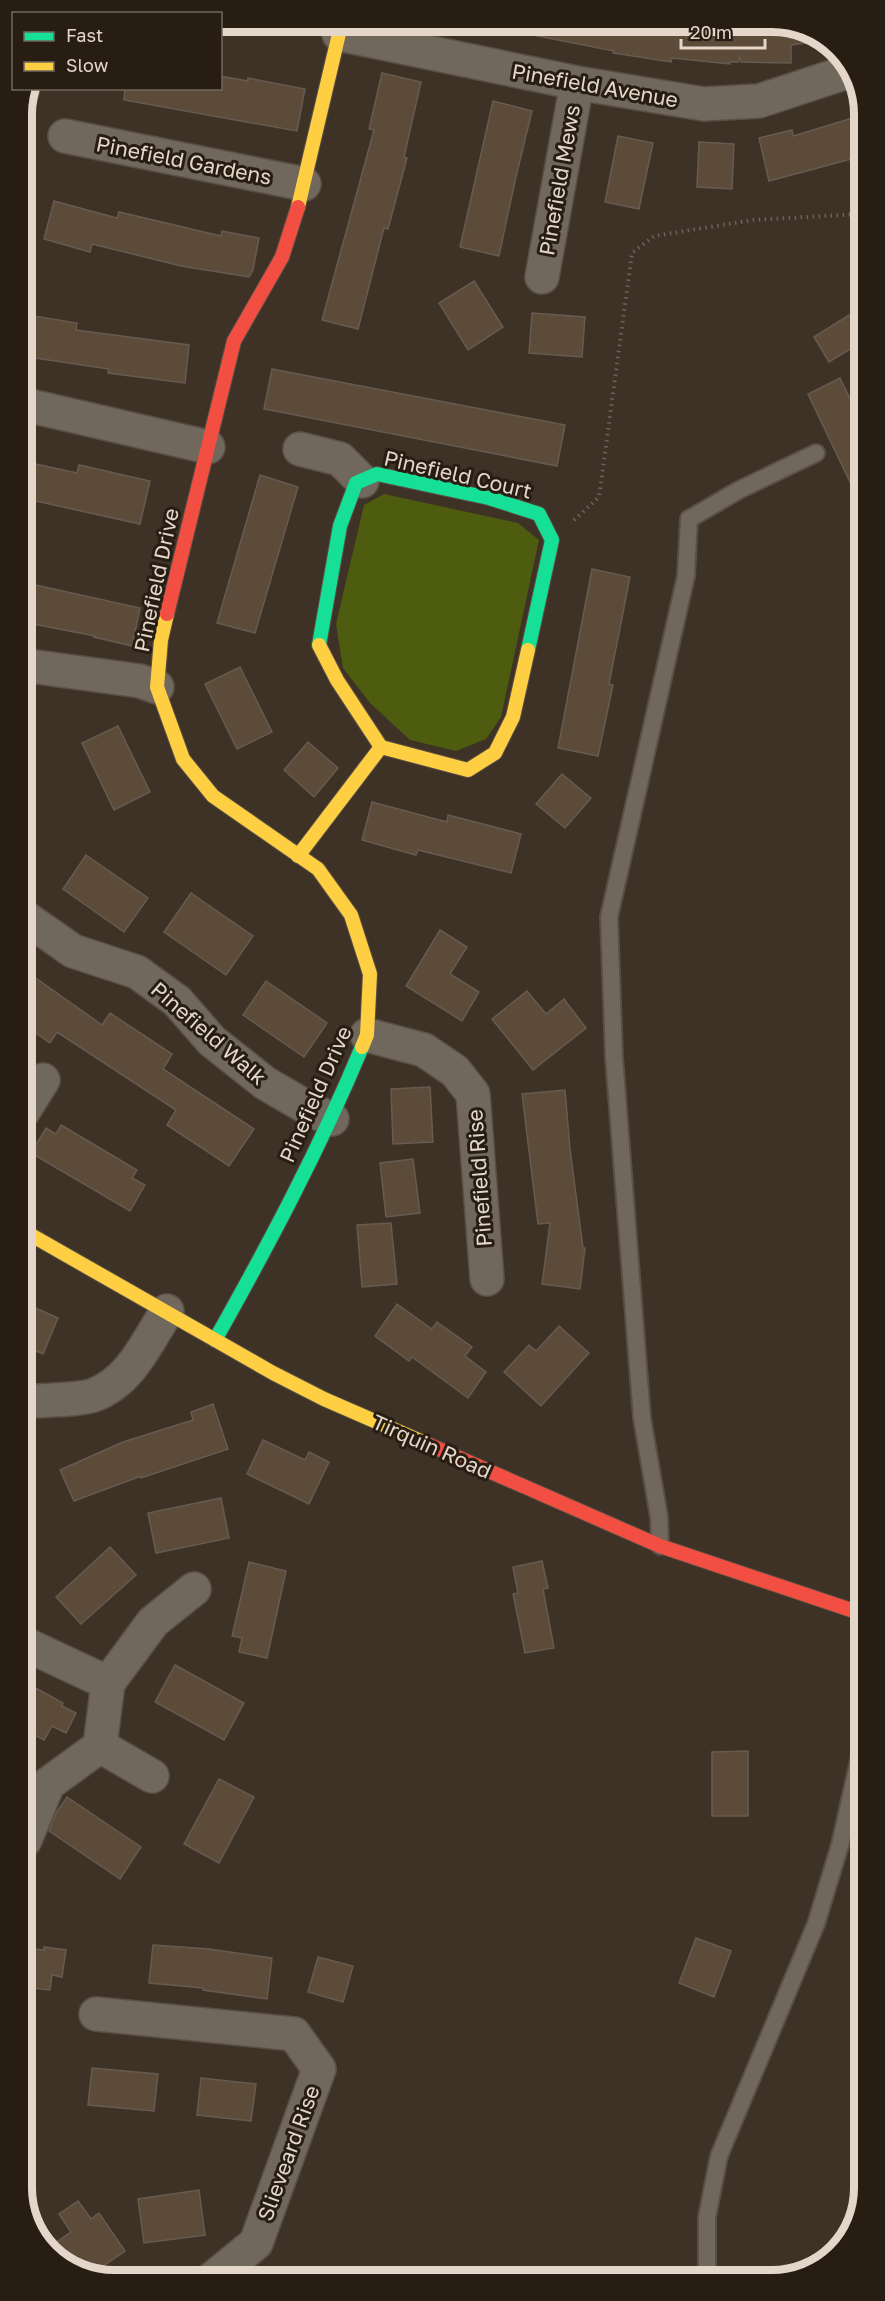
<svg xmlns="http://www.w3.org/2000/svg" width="885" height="2301" viewBox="0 0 885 2301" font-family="'Golos Text',sans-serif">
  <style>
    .green { fill: #4d5c0e }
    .building { fill: #5d4b3a; stroke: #665b51; stroke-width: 1.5 }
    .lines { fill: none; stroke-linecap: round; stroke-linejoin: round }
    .lane-casing { stroke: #5a4f44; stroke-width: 20 }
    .street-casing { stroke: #5a4f44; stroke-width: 36 }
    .fast-casing { stroke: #5a4f44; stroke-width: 16 }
    .slow-casing { stroke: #5a4f44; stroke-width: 16 }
    .jam-casing { stroke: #5a4f44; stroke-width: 16 }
    .path { stroke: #6c635b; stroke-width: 4; stroke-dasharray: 1.5 4.5; stroke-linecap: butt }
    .lane { stroke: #70675d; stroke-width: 16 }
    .street { stroke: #70675d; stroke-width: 33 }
    .fast { stroke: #16e098; stroke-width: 14 }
    .slow { stroke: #ffcf43; stroke-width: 14 }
    .jam { stroke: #f24e42; stroke-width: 14 }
    .labels { text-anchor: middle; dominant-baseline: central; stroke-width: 6; stroke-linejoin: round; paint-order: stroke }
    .street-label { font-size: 21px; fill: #e4d7c9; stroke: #271d13 }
    .rim { fill: none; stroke: #e4d7c9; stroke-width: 8 }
  </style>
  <rect width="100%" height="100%" fill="#3e3226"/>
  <!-- green -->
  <polygon class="green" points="384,494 518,523 539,540 501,717 486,739 456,751 410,740 370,703 343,668 336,624 364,505"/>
  <!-- building -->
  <g class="building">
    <polygon points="518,21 711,21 755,26 755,21 778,21 827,40 791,45 791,63 741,62 740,57 738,62 730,62 730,64 672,58 671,62 613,53 614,51 517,32"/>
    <polygon points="382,73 421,82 404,157 407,158 388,229 384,228 358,329 322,320 374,130 369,129"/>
    <polygon points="220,76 248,81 248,78 305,89 297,131 124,100 125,88 220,88"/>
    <polygon points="493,101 532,111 515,181 499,256 460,247"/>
    <polygon points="859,116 859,157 769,181 759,138 792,130 793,136"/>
    <polygon points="618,136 653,143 639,209 605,202"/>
    <polygon points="699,142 734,144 732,189 697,187"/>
    <polygon points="54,201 117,218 119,212 221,236 222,231 259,238 253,270 249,277 181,266 92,244 90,252 44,239"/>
    <polygon points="474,281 503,327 468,350 439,303"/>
    <polygon points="532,313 585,317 582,357 529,353"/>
    <polygon points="22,314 77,323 76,330 189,345 185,383 108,373 109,369 22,356"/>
    <polygon points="849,315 860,333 860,343 829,362 814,337"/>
    <polygon points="272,369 565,425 557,466 264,409"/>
    <polygon points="840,378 860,419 860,503 808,394"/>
    <polygon points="22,461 77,473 79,465 150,481 140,524 22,498"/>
    <polygon points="260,475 298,487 255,633 217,623"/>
    <polygon points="592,569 630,577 609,684 613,685 598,756 558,748"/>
    <polygon points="22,582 140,608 132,646 94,637 95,636 22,622"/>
    <polygon points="240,667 272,732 237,749 205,684"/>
    <polygon points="118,726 150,792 114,810 82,743"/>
    <polygon points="308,742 338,768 314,797 284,770"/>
    <polygon points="562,774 591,798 565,828 536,804"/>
    <polygon points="372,802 447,822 448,815 521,834 511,873 418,850 416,855 362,840"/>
    <polygon points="86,855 148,898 124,932 63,889"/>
    <polygon points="191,893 253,936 226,975 164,932"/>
    <polygon points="440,930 467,947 450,974 479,992 462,1021 406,986"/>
    <polygon points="23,969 102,1025 110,1013 172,1054 163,1069 254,1129 229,1166 167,1125 176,1110 57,1032 50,1043 23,1024"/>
    <polygon points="266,981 327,1023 304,1057 243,1015"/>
    <polygon points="527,991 546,1014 564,999 586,1028 533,1070 492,1019"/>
    <polygon points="430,1087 433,1142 393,1144 391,1089"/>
    <polygon points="565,1090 570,1149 583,1248 585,1248 580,1289 542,1284 550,1223 538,1224 522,1094"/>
    <polygon points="61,1125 137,1170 132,1178 145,1185 130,1211 31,1153 46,1128 56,1134"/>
    <polygon points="413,1159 420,1213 386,1217 380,1163"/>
    <polygon points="391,1223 397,1284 362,1287 357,1225"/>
    <polygon points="24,1303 58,1318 43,1354 24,1346"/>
    <polygon points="397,1304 432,1329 437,1322 472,1347 465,1356 486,1372 468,1398 412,1357 409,1361 375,1336"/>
    <polygon points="559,1326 589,1353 541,1406 504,1372 529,1345 536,1351"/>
    <polygon points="213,1404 228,1449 141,1478 141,1476 74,1501 60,1470 123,1442 193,1420 191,1412"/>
    <polygon points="263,1440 305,1460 309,1452 329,1462 309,1504 247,1474"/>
    <polygon points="221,1498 229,1538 156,1553 148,1513"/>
    <polygon points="110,1547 136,1575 81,1624 56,1597"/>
    <polygon points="542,1561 548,1588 543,1589 554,1648 525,1653 513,1594 518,1593 513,1567"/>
    <polygon points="249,1562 286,1571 267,1658 239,1652 242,1638 232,1636"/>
    <polygon points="175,1665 244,1703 224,1740 155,1702"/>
    <polygon points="25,1682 63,1703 62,1706 76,1713 66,1733 52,1726 44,1740 25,1730"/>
    <polygon points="748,1751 748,1816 712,1816 712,1752"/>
    <polygon points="219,1779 254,1797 219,1863 184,1844"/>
    <polygon points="67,1797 141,1847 120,1879 49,1831 56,1813"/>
    <polygon points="696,1938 731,1951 714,1997 679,1983"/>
    <polygon points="153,1945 209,1949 272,1958 267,1999 203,1990 203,1988 149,1983"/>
    <polygon points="44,1947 66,1950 62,1977 52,1975 50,1990 25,1987 25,1948 44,1950"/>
    <polygon points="318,1957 353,1966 343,2002 308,1992"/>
    <polygon points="92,2068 158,2074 154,2111 88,2105"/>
    <polygon points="201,2078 256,2084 251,2121 197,2115"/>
    <polygon points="199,2190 205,2235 144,2243 138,2199"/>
    <polygon points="78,2201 91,2219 99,2213 125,2251 92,2274 57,2261 48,2248 71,2232 59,2214"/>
  </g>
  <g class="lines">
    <!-- lane casing -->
    <g class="lane-casing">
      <g id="lane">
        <polyline points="21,124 31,88"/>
        <polyline points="660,1546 659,1517 642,1418 614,1057 609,917 686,576 689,519 739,490 816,453"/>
        <polyline points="707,2276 707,2217 719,2156 816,1924 840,1845 863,1742"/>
      </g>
    </g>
    <!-- street casing -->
    <g class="street-casing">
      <g id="street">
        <polyline points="339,34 577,83 704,104 759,101 850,71"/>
        <polyline points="65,136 304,184"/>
        <polyline points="542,277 577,83"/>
        <polyline points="22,404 208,447"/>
        <polyline points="300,449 340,459 362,481"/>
        <polyline points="22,665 140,681 157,687"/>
        <polyline points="23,916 73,951 137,972 177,1001 212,1041 265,1083 313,1111 332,1119"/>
        <polyline points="367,1035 424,1050 455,1071 473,1094 487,1279"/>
        <polyline points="23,1112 43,1080"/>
        <path d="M24,1402C40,1400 82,1400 94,1395C131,1381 147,1342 167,1311"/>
        <polyline points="25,1644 108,1683"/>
        <polyline points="100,1746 152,1776"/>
        <polyline points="25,1840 48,1784 100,1746 108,1683 153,1622 194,1589"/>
        <polyline points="96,2014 294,2034 319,2069 256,2243 212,2279"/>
      </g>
    </g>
    <!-- fast casing -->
    <g class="fast-casing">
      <g id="fast">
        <polyline points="319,645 340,526 356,483 377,474 489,498 539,514 552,540 528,650"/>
        <path d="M215,1340C269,1244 320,1148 362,1047"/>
      </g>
    </g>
    <!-- slow casing -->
    <g class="slow-casing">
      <g id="slow">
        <polyline points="298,207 342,21"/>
        <polyline points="167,614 161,640 157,687 183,759 213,796 318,869 351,915 370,974 367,1035 362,1047"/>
        <polyline points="319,645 337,680 381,747"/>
        <polyline points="298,856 381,747 468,770 495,753 513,717 528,650"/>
        <polyline points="24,1231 273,1373 324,1399 425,1443"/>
      </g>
    </g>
    <!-- jam casing -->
    <g class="jam-casing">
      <g id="jam">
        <polyline points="167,614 234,341 282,257 298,207"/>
        <polyline points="425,1443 660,1546 863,1614"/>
      </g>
    </g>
    <!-- path -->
    <polyline class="path" points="574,520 599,497 632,253 654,236 753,220 859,214"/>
    <!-- lane -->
    <use href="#lane" class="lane"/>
    <!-- street -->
    <use href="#street" class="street"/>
    <!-- fast -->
    <use href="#fast" class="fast"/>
    <!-- slow -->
    <use href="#slow" class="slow"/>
    <!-- jam -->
    <use href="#jam" class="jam"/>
  </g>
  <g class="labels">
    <!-- street labels -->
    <g class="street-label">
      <text transform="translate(595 85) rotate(10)">Pinefield Avenue</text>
      <text transform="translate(184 160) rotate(11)">Pinefield Gardens</text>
      <text transform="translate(559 180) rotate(-80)">Pinefield Mews</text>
      <text transform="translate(458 474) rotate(13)">Pinefield Court</text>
      <text transform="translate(156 580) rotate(-78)">Pinefield Drive</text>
      <text transform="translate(209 1033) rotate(41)">Pinefield Walk</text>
      <text transform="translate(315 1094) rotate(-66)">Pinefield Drive</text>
      <text transform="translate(479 1178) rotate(-94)">Pinefield Rise</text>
      <text transform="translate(432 1446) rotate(24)">Tirquin Road</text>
      <text transform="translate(288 2153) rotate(-70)">Slieveard Rise</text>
    </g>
  </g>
  <!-- crop -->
  <path d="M0 0H885V2301H0ZM114 32H772A82 82 0 0 1 854 114V2188A82 82 0 0 1 772 2270H114A82 82 0 0 1 32 2188V114A82 82 0 0 1 114 32Z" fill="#271d13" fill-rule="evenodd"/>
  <path class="rim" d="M114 32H772A82 82 0 0 1 854 114V2188A82 82 0 0 1 772 2270H114A82 82 0 0 1 32 2188V114A82 82 0 0 1 114 32Z"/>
  <!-- legend -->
  <rect x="12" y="12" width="210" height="78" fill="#271d13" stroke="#73675c" stroke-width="1.5"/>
  <rect x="24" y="32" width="30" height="9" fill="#16e098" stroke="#73675c" stroke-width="1.5"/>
  <text x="66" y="42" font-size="18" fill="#e4d7c9">Fast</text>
  <rect x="24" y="62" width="30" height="9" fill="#ffcf43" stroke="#73675c" stroke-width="1.5"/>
  <text x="66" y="72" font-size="18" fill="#e4d7c9">Slow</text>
  <!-- scale -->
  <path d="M681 39v9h84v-9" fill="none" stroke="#e4d7c9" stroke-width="3"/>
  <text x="690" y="39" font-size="18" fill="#e4d7c9" stroke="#271d13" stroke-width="4.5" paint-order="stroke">20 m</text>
</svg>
